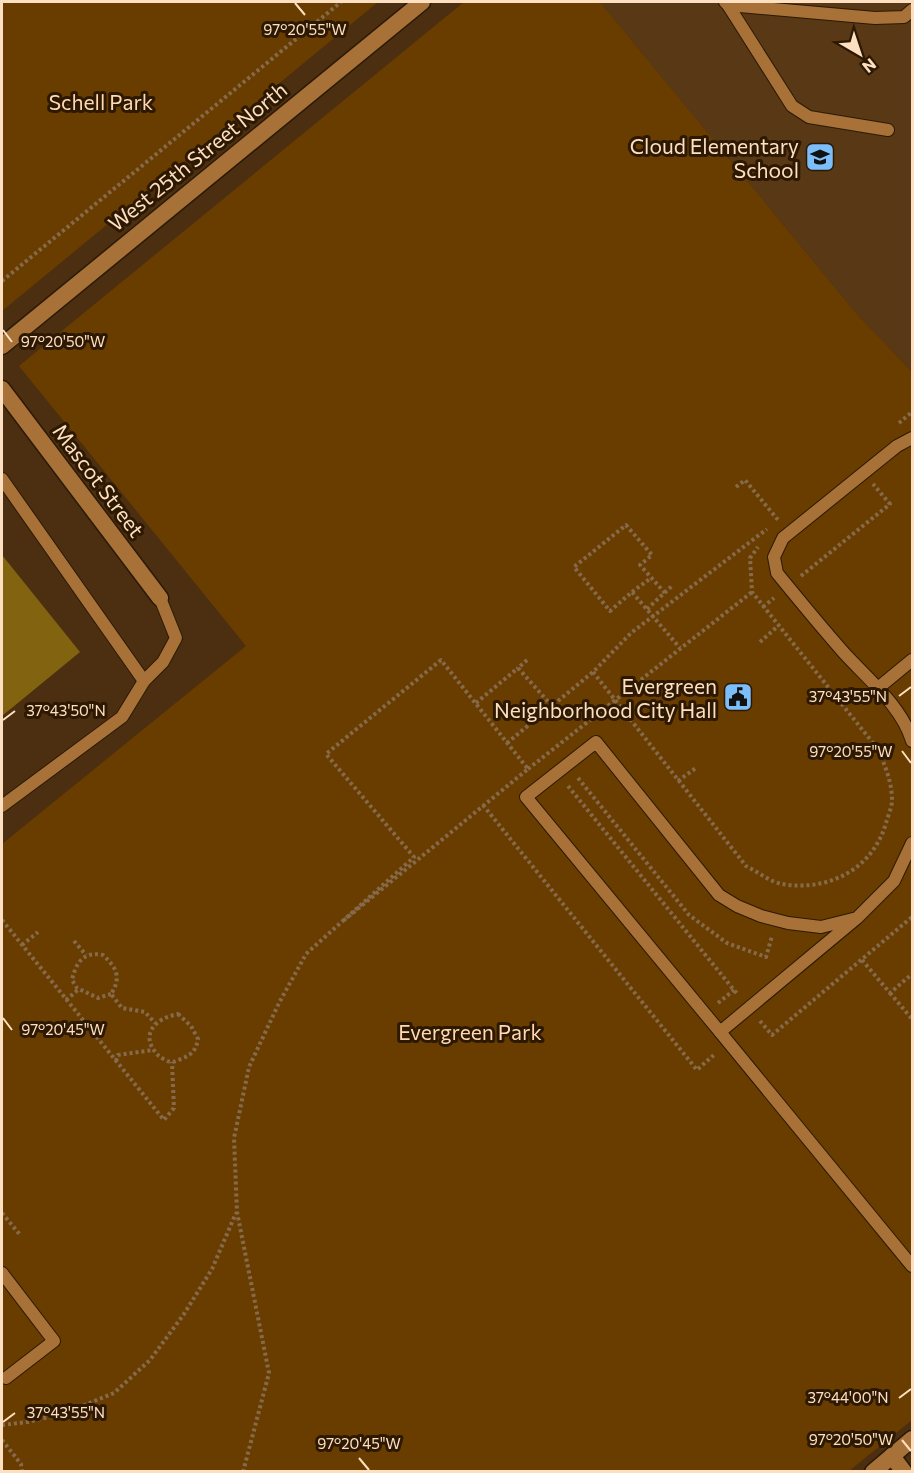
<svg xmlns="http://www.w3.org/2000/svg" width="914" height="1473" viewBox="0 0 914 1473" font-family="Commissioner,sans-serif">
  <style>
    .built { fill: #583815 }
    .green { fill: #693d00 }
    .building { fill: #82630f }
    .lines { fill: none; stroke-linecap: round; stroke-linejoin: round }
    .service-casing { stroke: #2b1a07; stroke-width: 14 }
    .minor-casing { stroke: #2b1a07; stroke-width: 19 }
    .secondary-casing { stroke: #2b1a07; stroke-width: 19 }
    .path { stroke: #866a4b; stroke-width: 4; stroke-dasharray: 3 3; stroke-linecap: butt }
    .service { stroke: #a77137; stroke-width: 12 }
    .minor { stroke: #a77137; stroke-width: 16 }
    .secondary { stroke: #a77137; stroke-width: 16 }
    .ticks { fill: none; stroke: #fddfc2; stroke-width: 2 }
    .labels { text-anchor: middle; dominant-baseline: central; stroke-width: 6; stroke-linejoin: round; paint-order: stroke }
    .park-label { font-size: 21px; fill: #ffd9b3; stroke: #2d1801 }
    .poi-label { font-size: 21px; fill: #fddfc2; stroke: #2d1801; text-anchor: end }
    .street-label { font-size: 21px; fill: #fddfc2; stroke: #2d1801 }
    .ticks-label { font-size: 15px; text-anchor: middle; fill: #fddfc2; stroke: #2d1801; stroke-width: 6; stroke-linejoin: round; paint-order: stroke }
  </style>
  <rect width="100%" height="100%" fill="#4b2f10"/>
  <!-- built -->
  <polygon class="built" points="600,2 912,2 912,372 855,312"/>
  <!-- green -->
  <g class="green">
    <polygon points="2,2 378,2 2,311"/>
    <polygon points="464,2 600,2 855,312 912,372 912,1420 849,1471 2,1472 2,844 246,646 19,366"/>
  </g>
  <!-- building -->
  <polygon class="building" points="2,555 80,652 2,716"/>
  <g class="lines">
    <!-- service casing -->
    <g class="service-casing">
      <g id="service">
        <polyline points="725,2 728,5 875,18 904,17 912,10"/>
        <polyline points="728,5 792,106 809,117 888,130"/>
        <path d="M912,438L897,446L783,538L774,557L777,573C799,600 822,628 845,654C869,680 902,707 912,741"/>
        <polyline points="2,479 144,681 122,717 2,806"/>
        <polyline points="144,681 163,662 176,638 160,598"/>
        <polyline points="878,688 912,660"/>
        <polyline points="857,918 821,927 788,923 761,916 737,906 719,895 596,742 526,797 720,1032 857,918 894,881 912,843"/>
        <polyline points="720,1032 912,1266"/>
        <polyline points="2,1273 54,1341 6,1378"/>
      </g>
    </g>
    <!-- minor casing -->
    <g class="minor-casing">
      <g id="minor">
        <polyline points="2,389 160,598"/>
        <polyline points="892,1456 904,1472"/>
        <polyline points="873,1472 912,1439"/>
      </g>
    </g>
    <!-- secondary casing -->
    <g class="secondary-casing">
      <polyline id="secondary" points="2,346 422,2"/>
    </g>
    <!-- path -->
    <g class="path">
      <polyline points="2,281 341,2"/>
      <polyline points="899,423 912,412"/>
      <polyline points="736,487 745,480 778,520"/>
      <polyline points="801,576 890,504 873,484"/>
      <polyline points="632,592 651,578"/>
      <polyline points="665,593 640,565 652,555 626,525 574,567 610,611 632,592 680,648"/>
      <polyline points="763,607 774,598"/>
      <polyline points="647,609 673,585"/>
      <polyline points="760,642 778,626"/>
      <polyline points="527,660 518,668 552,706"/>
      <path d="M593,672L746,866C757,871 770,882 782,884C828,892 873,869 886,823C888,816 892,807 892,800C892,783 885,764 877,748L752,592L750,558L758,547"/>
      <polyline points="476,703 518,668"/>
      <polyline points="507,743 593,672 631,633 767,529"/>
      <polyline points="528,769 752,592"/>
      <polyline points="578,778 689,915 727,943 766,957 772,936"/>
      <polyline points="678,781 696,768"/>
      <polyline points="568,786 738,995"/>
      <polyline points="483,805 697,1070 715,1054"/>
      <polyline points="2,920 164,1120 174,1108 172,1062"/>
      <polyline points="74,941 86,955"/>
      <polyline points="22,945 38,932"/>
      <polyline points="862,960 890,993 912,974"/>
      <polyline points="890,993 912,1019"/>
      <path d="M111,994L98,998L77,988L72,980C76,962 84,951 103,955C116,967 122,977 111,994L122,1008L145,1012L155,1023"/>
      <polyline points="66,1000 79,989"/>
      <polyline points="718,1003 734,990"/>
      <path d="M178,1014L191,1026L198,1039C196,1051 191,1055 181,1059C178,1060 175,1062 172,1062C167,1062 162,1058 159,1056C138,1036 155,1018 178,1014Z"/>
      <polyline points="760,1021 772,1035 912,917"/>
      <polyline points="116,1061 118,1055 153,1050"/>
      <polyline points="2,1213 21,1236"/>
      <polyline points="2,1425 28,1422 65,1413 114,1393 150,1360 184,1314 212,1269 236,1213"/>
      <polyline points="2,1440 21,1464 22,1472"/>
      <polyline points="243,1472 269,1373 237,1212 234,1138 249,1067 279,1003 306,954 414,857 326,754 441,660 528,769 343,921"/>
    </g>
    <!-- service -->
    <use href="#service" class="service"/>
    <!-- minor -->
    <use href="#minor" class="minor"/>
    <!-- secondary -->
    <use href="#secondary" class="secondary"/>
  </g>
  <!-- ticks -->
  <path class="ticks" d="M295,3L305,15M3,330L12,342M899,696L911,687M3,720L15,711M902,751L911,763M3,1018L12,1030M899,1398L911,1389M3,1422L15,1413M902,1440L911,1451M359,1458L369,1470"/>
  <!-- icons -->
  <defs>
    <g id="school-square" transform="scale(1.5)"><rect x="-9" y="-9" width="18" height="18" rx="4" fill="#7cbef9" stroke="#2d1801"/><path d="M0-5L7-2L0 1L-7-2ZM-4 1L0 2.5L4 1V4Q0 6-4 4Z" fill="#111"/></g>
    <g id="civic-square" transform="scale(1.5)"><rect x="-9" y="-9" width="18" height="18" rx="4" fill="#7cbef9" stroke="#2d1801"/><path d="M-.6-6.5H3V-4.5H.6V-3L4-1V1h2V6H-6V1h2V-1L-.6-3ZM-1.2 2.5V6h2.4V2.5Z" fill="#111"/></g>
  </defs>
  <g fill-rule="evenodd">
    <use href="#school-square" x="820" y="157"/>
    <use href="#civic-square" x="738" y="697"/>
  </g>
  <g class="labels">
    <!-- park labels -->
    <g class="park-label">
      <text x="101" y="101">Schell Park</text>
      <text x="470" y="1031">Evergreen Park</text>
    </g>
    <!-- poi labels -->
    <g class="poi-label">
      <text x="799" y="145">Cloud Elementary<tspan x="799" dy="24">School</tspan></text>
      <text x="717" y="685">Evergreen<tspan x="717" dy="24">Neighborhood City Hall</tspan></text>
    </g>
    <!-- street labels -->
    <g class="street-label">
      <text transform="translate(197 156) rotate(-39)">West 25th Street North</text>
      <text transform="translate(99 480) rotate(53)">Mascot Street</text>
    </g>
  </g>
  <g class="ticks-label">
    <text x="305" y="35">97°20'55"W</text>
    <text x="63" y="347">97°20'50"W</text>
    <text x="848" y="702">37°43'55"N</text>
    <text x="66" y="716">37°43'50"N</text>
    <text x="851" y="757">97°20'55"W</text>
    <text x="63" y="1035">97°20'45"W</text>
    <text x="848" y="1403">37°44'00"N</text>
    <text x="66" y="1418">37°43'55"N</text>
    <text x="851" y="1445">97°20'50"W</text>
    <text x="359" y="1449">97°20'45"W</text>
  </g>
  <!-- border -->
  <rect width="914" height="1473" fill="none" stroke="#fddfc2" stroke-width="6"/>
  <!-- north arrow -->
  <g transform="translate(860 54) rotate(141)" stroke="#2d1801" stroke-width="4.5" paint-order="stroke">
  <path d="M0-4.5L10 22L0 15L-10 22Z" fill="#fddfc2"/>
  <text y="-9" font-size="16" font-weight="bold" text-anchor="middle" fill="#fddfc2">N</text>
  </g>
</svg>
